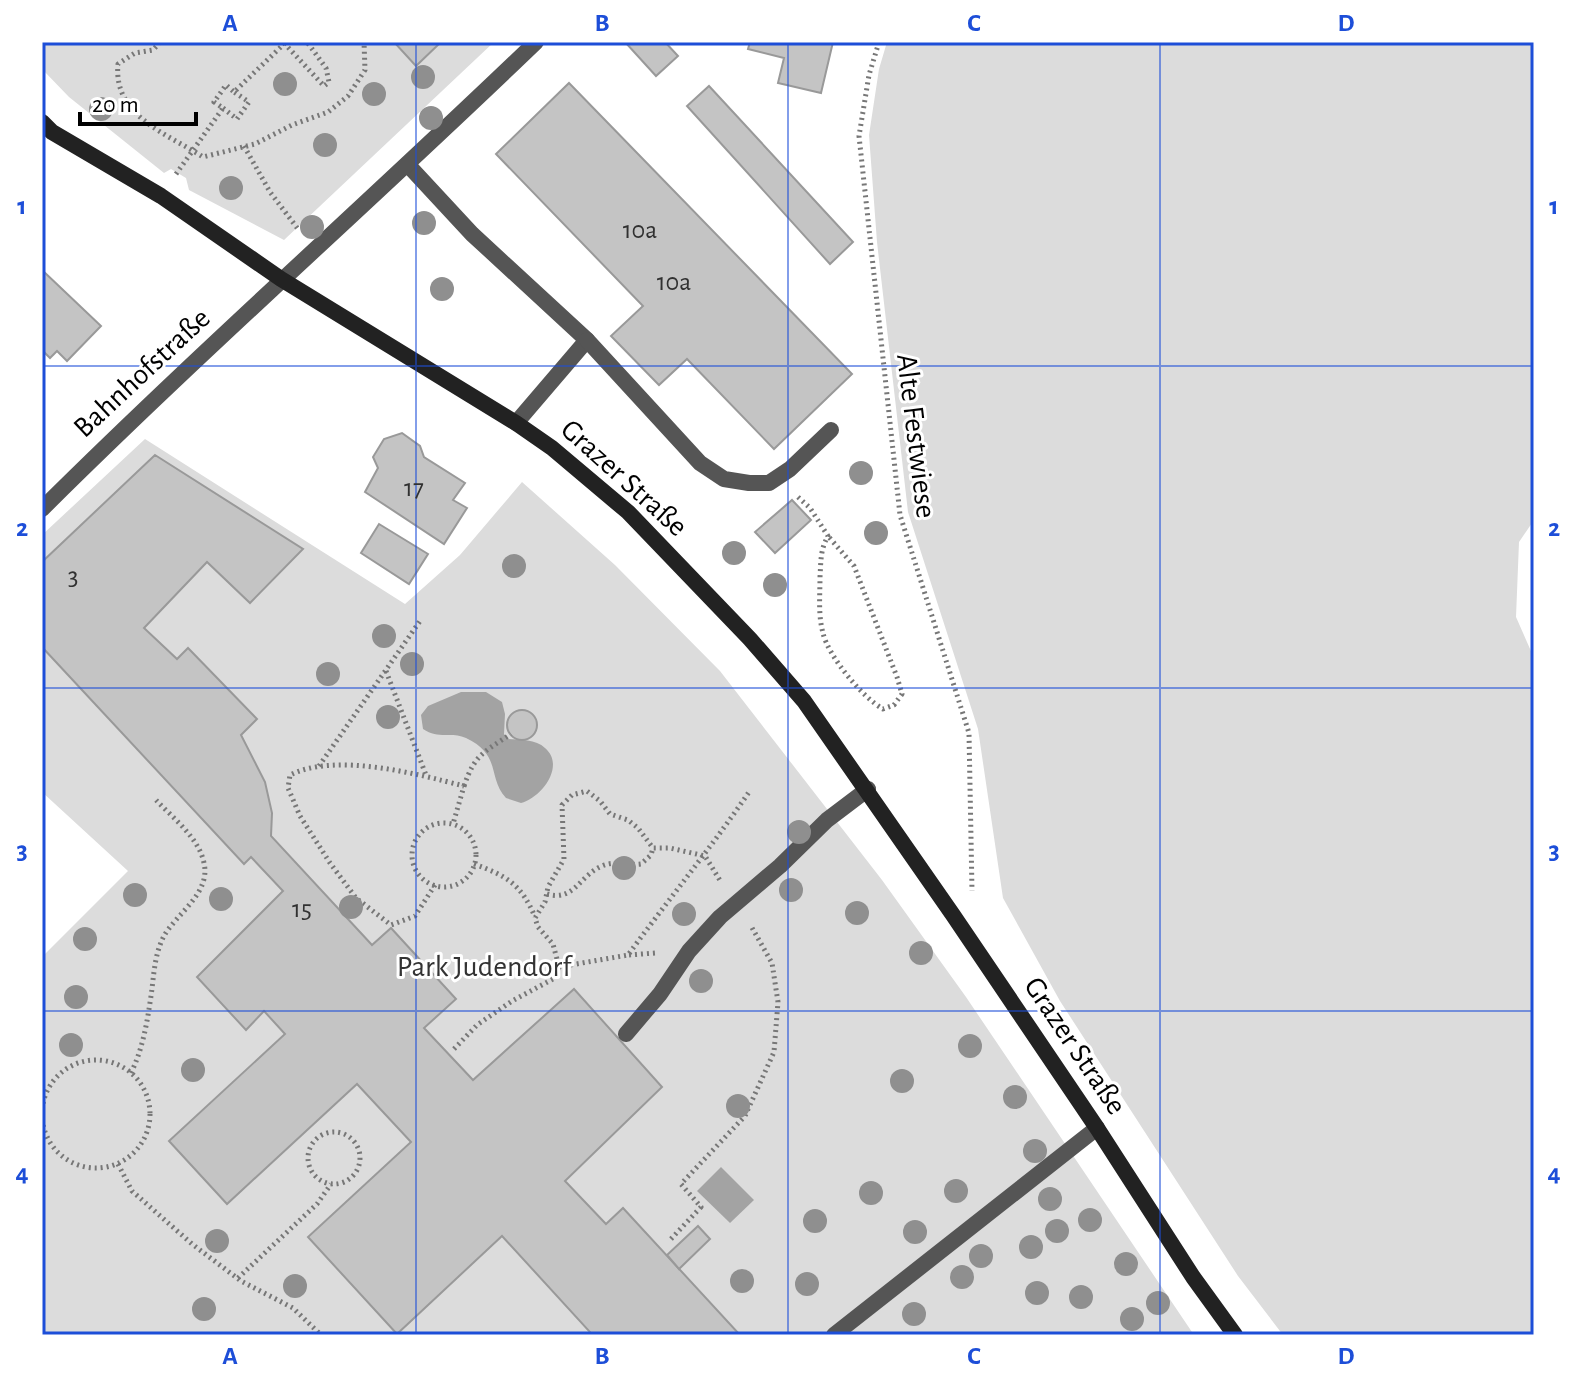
<svg xmlns="http://www.w3.org/2000/svg" width="1576" height="1377" viewBox="0 0 1576 1377" font-family="'Alegreya Sans',sans-serif">
  <style>
    .green { fill: #dcdcdc }
    .water { fill: #a3a3a3 }
    .building { fill: #c4c4c4; stroke: #999; stroke-width: 2 }
    .lines { fill: none; stroke-linecap: round; stroke-linejoin: round }
    .path { stroke: #777; stroke-width: 5; stroke-dasharray: 2 4; stroke-linecap: butt }
    .service { stroke: #555; stroke-width: 16 }
    .minor { stroke: #555; stroke-width: 16 }
    .secondary { stroke: #222; stroke-width: 16 }
    .tree { fill: #8f8f8f }
    .grid { fill: none; stroke: #1d4ed8; stroke-width: 2; stroke-opacity: 0.55 }
    .labels { text-anchor: middle; dominant-baseline: central; stroke-width: 6; stroke-linejoin: round; paint-order: stroke }
    .number-label { font-size: 26px; fill: #313131 }
    .street-label { font-size: 30px; fill: #000; stroke: #fff }
    .park-label { font-size: 30px; fill: #333; stroke: #fff }
    .neatline { fill: none; stroke: #1d4ed8; stroke-width: 3 }
    .grid-label { font-size: 26px; text-anchor: middle; font-weight: bold; fill: #1d4ed8 }
  </style>
  <rect width="100%" height="100%" fill="#fff"/>
  <!-- green -->
  <g class="green">
    <polygon points="42,42 494,42 284,240 189,190 186,178 171,169 164,173 69,97 42,69"/>
    <polygon points="887,42 1534,42 1534,520 1519,542 1516,617 1534,658 1534,1335 1283,1335 1238,1276 1060,1001 1003,898 978,729 908,512 877,242 869,135 879,69"/>
    <polygon points="145,439 405,604 460,555 522,482 615,565 720,671 882,880 966,997 1194,1335 42,1335 42,957 128,871 42,792 42,535"/>
  </g>
  <!-- water -->
  <g class="water">
    <path d="M461,692H486L502,702L505,714L504,734L508,739C520,740 536,739 545,748C566,766 541,798 521,803L506,798C487,777 502,755 466,738C451,731 439,740 423,729L421,715L428,706Z"/>
    <polygon points="721,1167 754,1200 730,1223 697,1191"/>
  </g>
  <!-- building -->
  <g class="building">
    <polygon points="394,42 441,42 416,66"/>
    <polygon points="625,42 665,42 678,56 656,76"/>
    <polygon points="750,42 833,42 821,93 778,83 784,58 748,49"/>
    <polygon points="569,83 852,374 774,449 687,359 659,385 611,336 643,306 496,154"/>
    <polygon points="709,86 853,242 830,264 687,106"/>
    <polygon points="42,270 101,326 67,361 57,351 50,358 42,350"/>
    <polygon points="402,433 420,446 424,457 465,483 453,500 467,508 444,544 365,492 378,468 373,457 384,439"/>
    <polygon points="155,455 303,549 250,603 207,562 144,628 177,659 188,648 257,719 241,735 265,782 272,813 271,836 372,945 391,928 456,999 424,1028 473,1080 574,989 662,1087 565,1181 606,1224 623,1208 740,1335 586,1335 590,1332 502,1236 397,1334 308,1237 411,1142 357,1084 227,1204 169,1141 285,1034 264,1011 246,1030 197,977 283,891 251,857 244,864 42,647 42,562"/>
    <polygon points="792,500 811,520 775,553 755,532"/>
    <polygon points="379,524 428,554 409,584 361,553"/>
    <circle cx="522" cy="725" r="15"/>
    <polygon points="698,1226 710,1239 679,1269 667,1255"/>
  </g>
  <g class="lines">
    <!-- path -->
    <g class="path">
      <path d="M160,42L153,50L135,53L118,64C113,116 166,133 203,157L255,144L292,125L328,112L348,96L365,70L364,42"/>
      <polyline points="879,42 869,75 859,136 900,515 969,733 972,891"/>
      <polyline points="284,43 324,86 329,82 326,68 307,42"/>
      <polyline points="223,108 237,119 249,102 234,92"/>
      <polyline points="244,146 270,192 298,229"/>
      <polyline points="176,174 223,108 214,102 226,85 234,92 286,42"/>
      <path d="M798,497L810,508L828,536C820,550 821,562 820,577C820,596 818,615 823,633C828,656 863,698 883,709L894,705L902,694L897,677L854,566L828,536"/>
      <polyline points="386,671 426,775"/>
      <polyline points="319,766 420,621"/>
      <path d="M464,786C475,754 484,752 511,734"/>
      <circle cx="444" cy="855" r="32"/>
      <path d="M474,864C507,876 521,884 535,917"/>
      <path d="M435,885L415,916L391,925L356,898L330,863L300,816L288,788L290,775C336,752 417,774 464,786L453,824"/>
      <path d="M547,894C574,902 580,875 602,866C615,860 628,866 641,864L651,855L653,848"/>
      <polyline points="629,955 655,953"/>
      <path d="M559,967L628,955C668,900 711,848 749,792"/>
      <polyline points="454,1049 477,1025 512,1001 553,979 559,967 553,944 538,927 535,918 545,902 548,887 564,859 562,805 572,795 587,791 600,801 610,814 628,820 638,828 653,848 670,848 705,856 721,882"/>
      <circle cx="96" cy="1114" r="54"/>
      <path d="M131,1073C143,1048 147,1023 151,996C154,976 154,955 164,936C177,913 211,893 204,863C199,838 173,818 156,800"/>
      <circle cx="334" cy="1158" r="26"/>
      <polyline points="118,1164 132,1191 192,1244 241,1281 293,1308 321,1335"/>
      <polyline points="671,1239 701,1207 681,1184 745,1116 774,1052 778,1002 772,963 751,926"/>
      <polyline points="238,1278 317,1204 331,1184"/>
    </g>
    <!-- service -->
    <g class="service">
      <polyline points="626,1034 660,994 689,951 720,917 780,866 827,820 868,789"/>
      <polyline points="834,1335 1097,1128"/>
    </g>
    <!-- minor -->
    <g class="minor">
      <polyline points="408,165 472,234 587,340 516,423"/>
      <polyline points="587,340 700,463 724,479 749,483 769,483 790,469 831,430"/>
      <path d="M42,509C203,349 373,199 536,42"/>
    </g>
    <!-- secondary -->
    <polyline class="secondary" points="42,122 52,132 161,196 281,279 516,423 552,448 628,512 750,639 804,701 953,915 1097,1128 1193,1277 1235,1335"/>
  </g>
  <!-- trees -->
  <g class="tree">
    <circle cx="423" cy="77" r="12"/>
    <circle cx="285" cy="84" r="12"/>
    <circle cx="374" cy="94" r="12"/>
    <circle cx="101" cy="109" r="12"/>
    <circle cx="431" cy="118" r="12"/>
    <circle cx="325" cy="145" r="12"/>
    <circle cx="231" cy="188" r="12"/>
    <circle cx="424" cy="223" r="12"/>
    <circle cx="312" cy="227" r="12"/>
    <circle cx="442" cy="289" r="12"/>
    <circle cx="861" cy="473" r="12"/>
    <circle cx="876" cy="533" r="12"/>
    <circle cx="734" cy="553" r="12"/>
    <circle cx="514" cy="566" r="12"/>
    <circle cx="775" cy="585" r="12"/>
    <circle cx="384" cy="636" r="12"/>
    <circle cx="412" cy="664" r="12"/>
    <circle cx="328" cy="674" r="12"/>
    <circle cx="388" cy="717" r="12"/>
    <circle cx="799" cy="832" r="12"/>
    <circle cx="624" cy="868" r="12"/>
    <circle cx="791" cy="890" r="12"/>
    <circle cx="135" cy="895" r="12"/>
    <circle cx="221" cy="899" r="12"/>
    <circle cx="351" cy="907" r="12"/>
    <circle cx="857" cy="913" r="12"/>
    <circle cx="684" cy="914" r="12"/>
    <circle cx="85" cy="939" r="12"/>
    <circle cx="921" cy="953" r="12"/>
    <circle cx="701" cy="981" r="12"/>
    <circle cx="76" cy="997" r="12"/>
    <circle cx="71" cy="1045" r="12"/>
    <circle cx="970" cy="1046" r="12"/>
    <circle cx="193" cy="1070" r="12"/>
    <circle cx="902" cy="1081" r="12"/>
    <circle cx="1015" cy="1097" r="12"/>
    <circle cx="738" cy="1106" r="12"/>
    <circle cx="1035" cy="1151" r="12"/>
    <circle cx="956" cy="1191" r="12"/>
    <circle cx="871" cy="1193" r="12"/>
    <circle cx="1050" cy="1199" r="12"/>
    <circle cx="1090" cy="1220" r="12"/>
    <circle cx="815" cy="1221" r="12"/>
    <circle cx="1057" cy="1231" r="12"/>
    <circle cx="915" cy="1232" r="12"/>
    <circle cx="217" cy="1241" r="12"/>
    <circle cx="1031" cy="1247" r="12"/>
    <circle cx="981" cy="1256" r="12"/>
    <circle cx="1126" cy="1264" r="12"/>
    <circle cx="962" cy="1277" r="12"/>
    <circle cx="742" cy="1281" r="12"/>
    <circle cx="807" cy="1284" r="12"/>
    <circle cx="295" cy="1286" r="12"/>
    <circle cx="1037" cy="1293" r="12"/>
    <circle cx="1081" cy="1297" r="12"/>
    <circle cx="1158" cy="1303" r="12"/>
    <circle cx="204" cy="1309" r="12"/>
    <circle cx="914" cy="1314" r="12"/>
    <circle cx="1132" cy="1319" r="12"/>
  </g>
  <!-- grid -->
  <path class="grid" d="M416,42V1335M788,42V1335M1160,42V1335M42,366H1534M42,688H1534M42,1011H1534"/>
  <g class="labels">
    <!-- number labels -->
    <g class="number-label">
      <text x="640" y="230">10a</text>
      <text x="674" y="282">10a</text>
      <text x="414" y="488">17</text>
      <text x="73" y="577">3</text>
      <text x="302" y="909">15</text>
    </g>
    <!-- street labels -->
    <g class="street-label">
      <text transform="translate(142 373) rotate(-43)">Bahnhofstraße</text>
      <text transform="translate(916 436) rotate(83)">Alte Festwiese</text>
      <text transform="translate(624 478) rotate(42)">Grazer Straße</text>
      <text transform="translate(1075 1046) rotate(56)">Grazer Straße</text>
    </g>
    <!-- park labels -->
    <g class="park-label">
      <text x="484" y="967">Park Judendorf</text>
    </g>
  </g>
  <!-- border -->
  <rect width="1576" height="1377" fill="none" stroke="#ffffff" stroke-width="88"/>
  <!-- scale -->
  <path d="M80 112v12h116v-12" fill="none" stroke="#000000" stroke-width="4"/>
  <text x="92" y="112" font-size="24" fill="#000000" stroke="#ffffff" stroke-width="6" paint-order="stroke">20 m</text>
  <rect x="44" y="44" width="1488" height="1289" class="neatline"/>
  <g class="grid-label">
    <text x="230" y="31">A</text>
    <text x="602" y="31">B</text>
    <text x="974" y="31">C</text>
    <text x="1346" y="31">D</text>
    <text x="22" y="214">1</text>
    <text x="1554" y="214">1</text>
    <text x="22" y="536">2</text>
    <text x="1554" y="536">2</text>
    <text x="22" y="859">3</text>
    <text x="1554" y="859">3</text>
    <text x="22" y="1181">4</text>
    <text x="1554" y="1181">4</text>
    <text x="230" y="1364">A</text>
    <text x="602" y="1364">B</text>
    <text x="974" y="1364">C</text>
    <text x="1346" y="1364">D</text>
  </g>
</svg>
